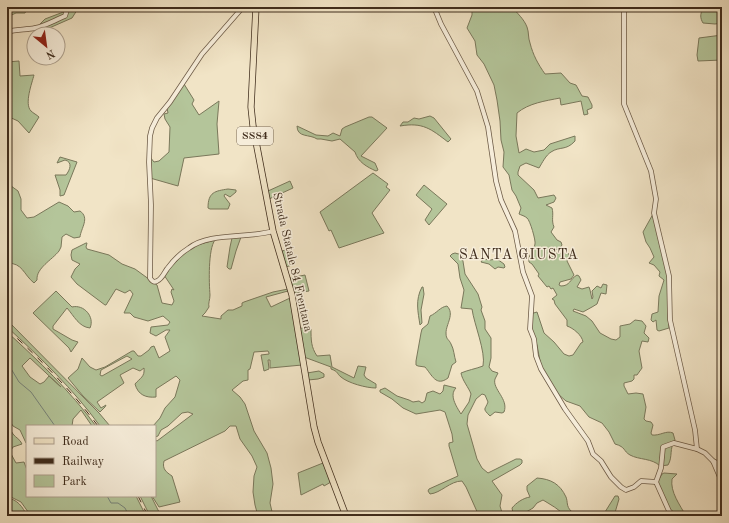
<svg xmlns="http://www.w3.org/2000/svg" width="729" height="523" viewBox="0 0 729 523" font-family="'Old Standard TT',serif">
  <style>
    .green { fill: #b4c59a; stroke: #7a785b; fill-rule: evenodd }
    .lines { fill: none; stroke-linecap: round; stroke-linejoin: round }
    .stream { stroke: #77847b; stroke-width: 1 }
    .minor-casing { stroke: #6c5a46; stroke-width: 5.5 }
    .major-casing { stroke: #3f2c1c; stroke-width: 7 }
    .minor { stroke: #f6edda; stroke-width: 4 }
    .major { stroke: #f1e4c6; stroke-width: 5.5 }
    .rail { stroke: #3f2c1c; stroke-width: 1; stroke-dasharray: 7 7; stroke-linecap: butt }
    .labels { text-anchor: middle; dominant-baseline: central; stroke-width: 3; stroke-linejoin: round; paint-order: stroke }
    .shield { fill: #f6edda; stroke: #766655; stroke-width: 1 }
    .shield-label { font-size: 11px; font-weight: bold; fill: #3f2c1c }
    .street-label { font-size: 12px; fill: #3f2c1c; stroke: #f6edda }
    .quarter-label { font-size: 14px; letter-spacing: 1px; fill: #3f2c1c; stroke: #f6edda }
  </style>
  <rect width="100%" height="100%" fill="#f1e4c6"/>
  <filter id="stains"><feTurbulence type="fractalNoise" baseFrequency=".005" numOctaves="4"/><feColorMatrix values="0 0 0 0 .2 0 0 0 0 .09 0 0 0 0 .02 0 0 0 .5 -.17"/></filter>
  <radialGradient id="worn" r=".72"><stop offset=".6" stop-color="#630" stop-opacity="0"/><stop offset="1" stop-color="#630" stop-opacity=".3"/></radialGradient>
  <!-- green -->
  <g class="green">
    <polygon points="7,7 30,7 27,9 25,13 16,13 7,17"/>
    <polygon points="71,7 79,7 72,18 47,29 43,31 38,28 38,26 45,19 66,11 68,11"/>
    <path d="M472,7H512C517,13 524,19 527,27C529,32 528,38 530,43C533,55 538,64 545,74L561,73L570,83L576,85L582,96L588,97L592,105V108L587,110L588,114L584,115L581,101L561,105L560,98C545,101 529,103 517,113L516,136L519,153L526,149L534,152L544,150L550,144L575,136V141C566,151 560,146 551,152C546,155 542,163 539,168L526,163L520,166L518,172V175L534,190L538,198L554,195L556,198L554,202L546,205L552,208C554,215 551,220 554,227L551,232L557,240L561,242L562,245L559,249L553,250L554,253H568L570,257L567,261L574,275L571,279L560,282L559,285L561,286C570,286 570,279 577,275L579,276L581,280L577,287L582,289L589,287L590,290L592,299L593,297L592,291L597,286L601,288L603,284L607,285L606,294L601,293L597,304L592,307L583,312L574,309L573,311L586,316L592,321L600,333L611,339L616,340L620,337V326L630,324L635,320L642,321L646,326L644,333L649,338L648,342L642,341L639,351L642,368L637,375H634V379L632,381L624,383V386L628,394L636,393L643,394L646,407L644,419L646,421L651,422L653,425L651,433L652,435C660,436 666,430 673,433L675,440C669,448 673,457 668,465L660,466C652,458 639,460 630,455C623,451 626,447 615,444L609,432L602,423L589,417L580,406L566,401L558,394L541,366L537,345C531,337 531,324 530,314L537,312L544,333L554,342L564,354L569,356L573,355L581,343L583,342C582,335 573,328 567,326V320L555,304L554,300L552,299L557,295L553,288L551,289L549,286L547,287L538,276L539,274L532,264L529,262C528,254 534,251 535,244C536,241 530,220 527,218C525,216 521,215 519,214L521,208L516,196L512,190L509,175L503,167L504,152L501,140L500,121L497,100L494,85L484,64L477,55L475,41L467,28L472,15Z"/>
    <path d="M710,7H722V23L715,24L703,23C700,18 700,14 703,9Z"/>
    <polygon points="722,35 722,60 698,61 697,55 699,38"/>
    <path d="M19,61L20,76L34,75C32,83 24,104 31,111C33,113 37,115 39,117L29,133L18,121L7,116V62Z"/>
    <polygon points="184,84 194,100 192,104 199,115 219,101 217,124 219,154 184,158 178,186 150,178 150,157 154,162 159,161 169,152 170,127 165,119 164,114 168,113 167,108"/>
    <path d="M430,116L434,118L451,139L448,142C431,129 423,122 400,126L403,122H408L414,118L419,119Z"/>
    <path d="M369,117H372L387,128L361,156L375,163L378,170L376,171C367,167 358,162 355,152L340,139L332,141L321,139H317C310,134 297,138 297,126L316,135L328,136L333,133L340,136L342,129L345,127Z"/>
    <path d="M60,157L77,162L64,195L60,196V190L55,175H66C70,170 73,162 65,160L57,163Z"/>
    <polygon points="373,173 388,184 386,187 390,190 372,213 384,233 339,248 331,230 329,231 320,212"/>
    <polygon points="290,181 293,188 269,199 268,191"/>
    <path d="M7,183L18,191L21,199V210L27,218L34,217L59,202L68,206L74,212L80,211C90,218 81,228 80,237L74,238L66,234L62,237L61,247L59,251C52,260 36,268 37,280L34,283C23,274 23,263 7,263Z"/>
    <polygon points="424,185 447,204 429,225 425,220 432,209 416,195"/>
    <path d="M228,189L236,190V192L230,197L225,194L224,196L230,204L228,209H210L208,208C208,192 215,191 228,189Z"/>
    <polygon points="653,214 668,279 668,316 669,328 659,331 657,330 656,320 653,322 651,320 652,314 658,312 659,296 664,280 659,276 660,272 654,265 649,263 654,257 650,248 646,242 643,232"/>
    <polygon points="241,237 236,251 231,269 229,269 227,267 230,247 232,238"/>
    <path d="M215,240C208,249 209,283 210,295C210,300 208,303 209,307L205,313L202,316L221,319V316L228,310H233L242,306V303L244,302L273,292L288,289V291L266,297L271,307L290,298L302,365L270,368V360H268L269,369L264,371L261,355L269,354V353L268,351L254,352L250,369L248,370V380L243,381L232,390L240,397L245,404L254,431L267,453L271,468L273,484L270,503L273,516H258L255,505L253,492L254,476L257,467L252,456L240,439L236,426H230L225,431L164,461C162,469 166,472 172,476L180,502L159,507L152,496H155V440L157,441L193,414L188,412L182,413L168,426L161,430L158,436L155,437V426H153L160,418L165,408L175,397L180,380L176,376L156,389V397C146,398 138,395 135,384C140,378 145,377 144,368L140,371L133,368L120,375L124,383L97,402L101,408L106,405L105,407L100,412L83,396L68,378L78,369L82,358L90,367L96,370L105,367L132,351H134L138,356H141L149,350L151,347L154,346L159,358L170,351L165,337L170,330H166L156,336L150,333L151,327L168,325L170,322L163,316L148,321L134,317L130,313H124L133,294L130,290L125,293L116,289L106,305H105L77,284L71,277L75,269L80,264L72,260L71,255L72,250L86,243H87L86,247L87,249L109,255L122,264L135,269L157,285L162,303L172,305L174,301L171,292L172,289L174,290L164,275L188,249L193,246ZM127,356L132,359L102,376L100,375L101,370Z"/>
    <polygon points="289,249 295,264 286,267 282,251"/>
    <path d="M455,253L462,255L465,274L478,294L482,307L481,310L485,321V329L491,338V358L489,367L492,371L498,373C497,375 496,377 495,379C492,389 509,399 504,412L502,413L495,412L490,416C482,408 485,410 488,402L485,395L482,394L476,399L468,415L467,424L477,459L482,468L488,473L516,459H520L522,460V463L520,465L492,481L502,495L500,506L503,516H479L466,487L462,481C450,481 441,493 430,494L428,491L429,489L458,476L449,446V443L453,442L452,434L445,412L440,410L416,414L403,408L392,399L380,392V390L385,388L397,396L409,400L413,402L419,401L422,403L425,401L427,393L433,391L440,394L443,391L444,385L456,388C449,395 456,406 461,414L469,402L471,394C469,388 462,380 461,373C468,370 475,369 483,366C486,352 474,324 472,309L461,308L464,290L460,278L458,264L450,256L452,254Z"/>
    <polygon points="483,259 490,260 497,259 504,264 505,267 504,268 498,267 495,269 489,264 481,262"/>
    <polygon points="305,275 309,291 295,293 290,278"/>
    <path d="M422,287H423L424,294L421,310L422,323L420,325C418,312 415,300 422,287Z"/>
    <path d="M56,291L72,307C84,304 95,317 90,328C79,327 74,316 67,308L53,326V329L72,340L78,342L71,352L69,348L33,313Z"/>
    <path d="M447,306C455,314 446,324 446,333C446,340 449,339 451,344C454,349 454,356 456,362L452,365L448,378C436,387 432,375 425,367L418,366L416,365V361L421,333L422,329L428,324L430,316C437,313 440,307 447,306Z"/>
    <path d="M7,320L99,413L110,426H100C73,389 41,358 7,327Z"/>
    <path d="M300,328L311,329C311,340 311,347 317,356L330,355L332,367L354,378L358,366L366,367L364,375L366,378L376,384V388C366,388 348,383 341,377C336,373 339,372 331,369V367L304,357Z"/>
    <path d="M7,332C39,361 70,391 96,426H92L81,410L73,419L72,426H27V442L26,443L20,430L13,426L8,418C8,423 10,430 13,434C16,438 20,439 22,444L13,447L10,452L16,463L24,462L27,470V496H136L146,516H31L21,502L7,495ZM30,358L61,387L49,376L44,382L40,384L30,377L22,366Z"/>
    <polygon points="319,371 324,374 324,377 318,379 308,380 307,373"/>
    <polygon points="323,463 331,482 324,486 323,484 301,495 298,473"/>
    <path d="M664,473L677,474L672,479C670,492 680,505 686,516H675L666,506L657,483L662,474Z"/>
    <path d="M537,478C551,479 560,484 566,497C568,502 566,506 571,511C575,515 581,514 586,516H565C559,509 551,505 543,500L537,503L533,508L521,515L513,513L512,508C516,503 523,498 530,497L527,490V486Z"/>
    <polygon points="140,496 151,496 161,516 150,516"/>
    <polygon points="615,496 618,496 619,499 614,516 604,516 605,512"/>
    <path d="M7,498C17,499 23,507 27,516H15L11,509L7,506Z"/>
  </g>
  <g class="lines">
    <!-- stream -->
    <g class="stream">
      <polyline points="7,362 19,382 31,392 55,426"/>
      <polyline points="107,496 111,503 118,503 125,508 129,516"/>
    </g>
    <!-- minor casing -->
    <g class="minor-casing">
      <g id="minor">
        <path d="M243,7L202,54L170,102L157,118L152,128L150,136L149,162L151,205L150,278C152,281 154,283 157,281C162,279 164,273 167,269C172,262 181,253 189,248C210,232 248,239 273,231"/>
        <polyline points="434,7 441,24 477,91 488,127 496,181 501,200 515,231 523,272 532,296 530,329 534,339 536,356 541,369 565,409 588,441 593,454 601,461 611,477 621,487 626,490 634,487 641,481 656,482"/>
        <polyline points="624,7 624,104 651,171 656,199 654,213 669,276 670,320 695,430 697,449 674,443 663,447 661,468 656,482"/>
        <path d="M7,32C16,29 26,30 35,28C45,26 55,20 65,16L68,7"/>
        <polyline points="697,449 705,453 713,461 717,463 722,461"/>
        <polyline points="713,461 722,482"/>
        <polyline points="656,482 669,511 674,516"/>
      </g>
    </g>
    <!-- major casing -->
    <g class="major-casing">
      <polyline id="major" points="256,7 251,107 253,126 273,231 292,295 314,427 318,442 346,516"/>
    </g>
    <!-- minor -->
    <use href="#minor" class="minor"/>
    <!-- major -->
    <use href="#major" class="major"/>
    <!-- rail -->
    <g class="rail">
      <path d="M7,329C40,359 71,390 98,426"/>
      <polyline points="138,496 148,516"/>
    </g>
  </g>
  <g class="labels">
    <!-- shield labels -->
    <rect class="shield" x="237" y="127" width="36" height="18" rx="3"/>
    <g class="shield-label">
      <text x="255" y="136">SS84</text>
    </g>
    <!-- street labels -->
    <g class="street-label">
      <text transform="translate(292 262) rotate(77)">Strada Statale 84 Frentana</text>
    </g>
    <!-- quarter labels -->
    <g class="quarter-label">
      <text x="519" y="255">SANTA GIUSTA</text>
    </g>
  </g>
  <!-- margin -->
  <rect width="729" height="523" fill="none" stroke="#f1e4c6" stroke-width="24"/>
  <rect x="8" y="8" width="713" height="507" fill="none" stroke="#3f2c1c" stroke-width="2"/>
  <rect x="12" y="12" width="705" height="499" fill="none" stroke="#3f2c1c"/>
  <!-- legend -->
  <rect x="26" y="425" width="130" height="72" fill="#f6edda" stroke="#ada08e"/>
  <rect x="34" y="438" width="20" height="6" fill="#f1e4c6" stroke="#ada08e"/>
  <text x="62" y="445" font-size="12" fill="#3f2c1c">Road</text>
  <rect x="34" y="458" width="20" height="6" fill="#3f2c1c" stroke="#ada08e"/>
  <text x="62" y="465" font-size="12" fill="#3f2c1c">Railway</text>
  <rect x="34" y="475" width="20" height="12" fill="#b4c59a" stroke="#ada08e"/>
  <text x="62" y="485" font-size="12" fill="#3f2c1c">Park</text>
  <!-- north arrow -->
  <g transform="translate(46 46) rotate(151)"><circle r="19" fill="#f6edda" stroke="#ada08e"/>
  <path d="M0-3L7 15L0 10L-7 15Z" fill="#8f2418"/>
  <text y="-6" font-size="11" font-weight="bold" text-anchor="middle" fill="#3f2c1c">N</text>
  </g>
  <rect width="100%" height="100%" filter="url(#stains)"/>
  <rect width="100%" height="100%" fill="url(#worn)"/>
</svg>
